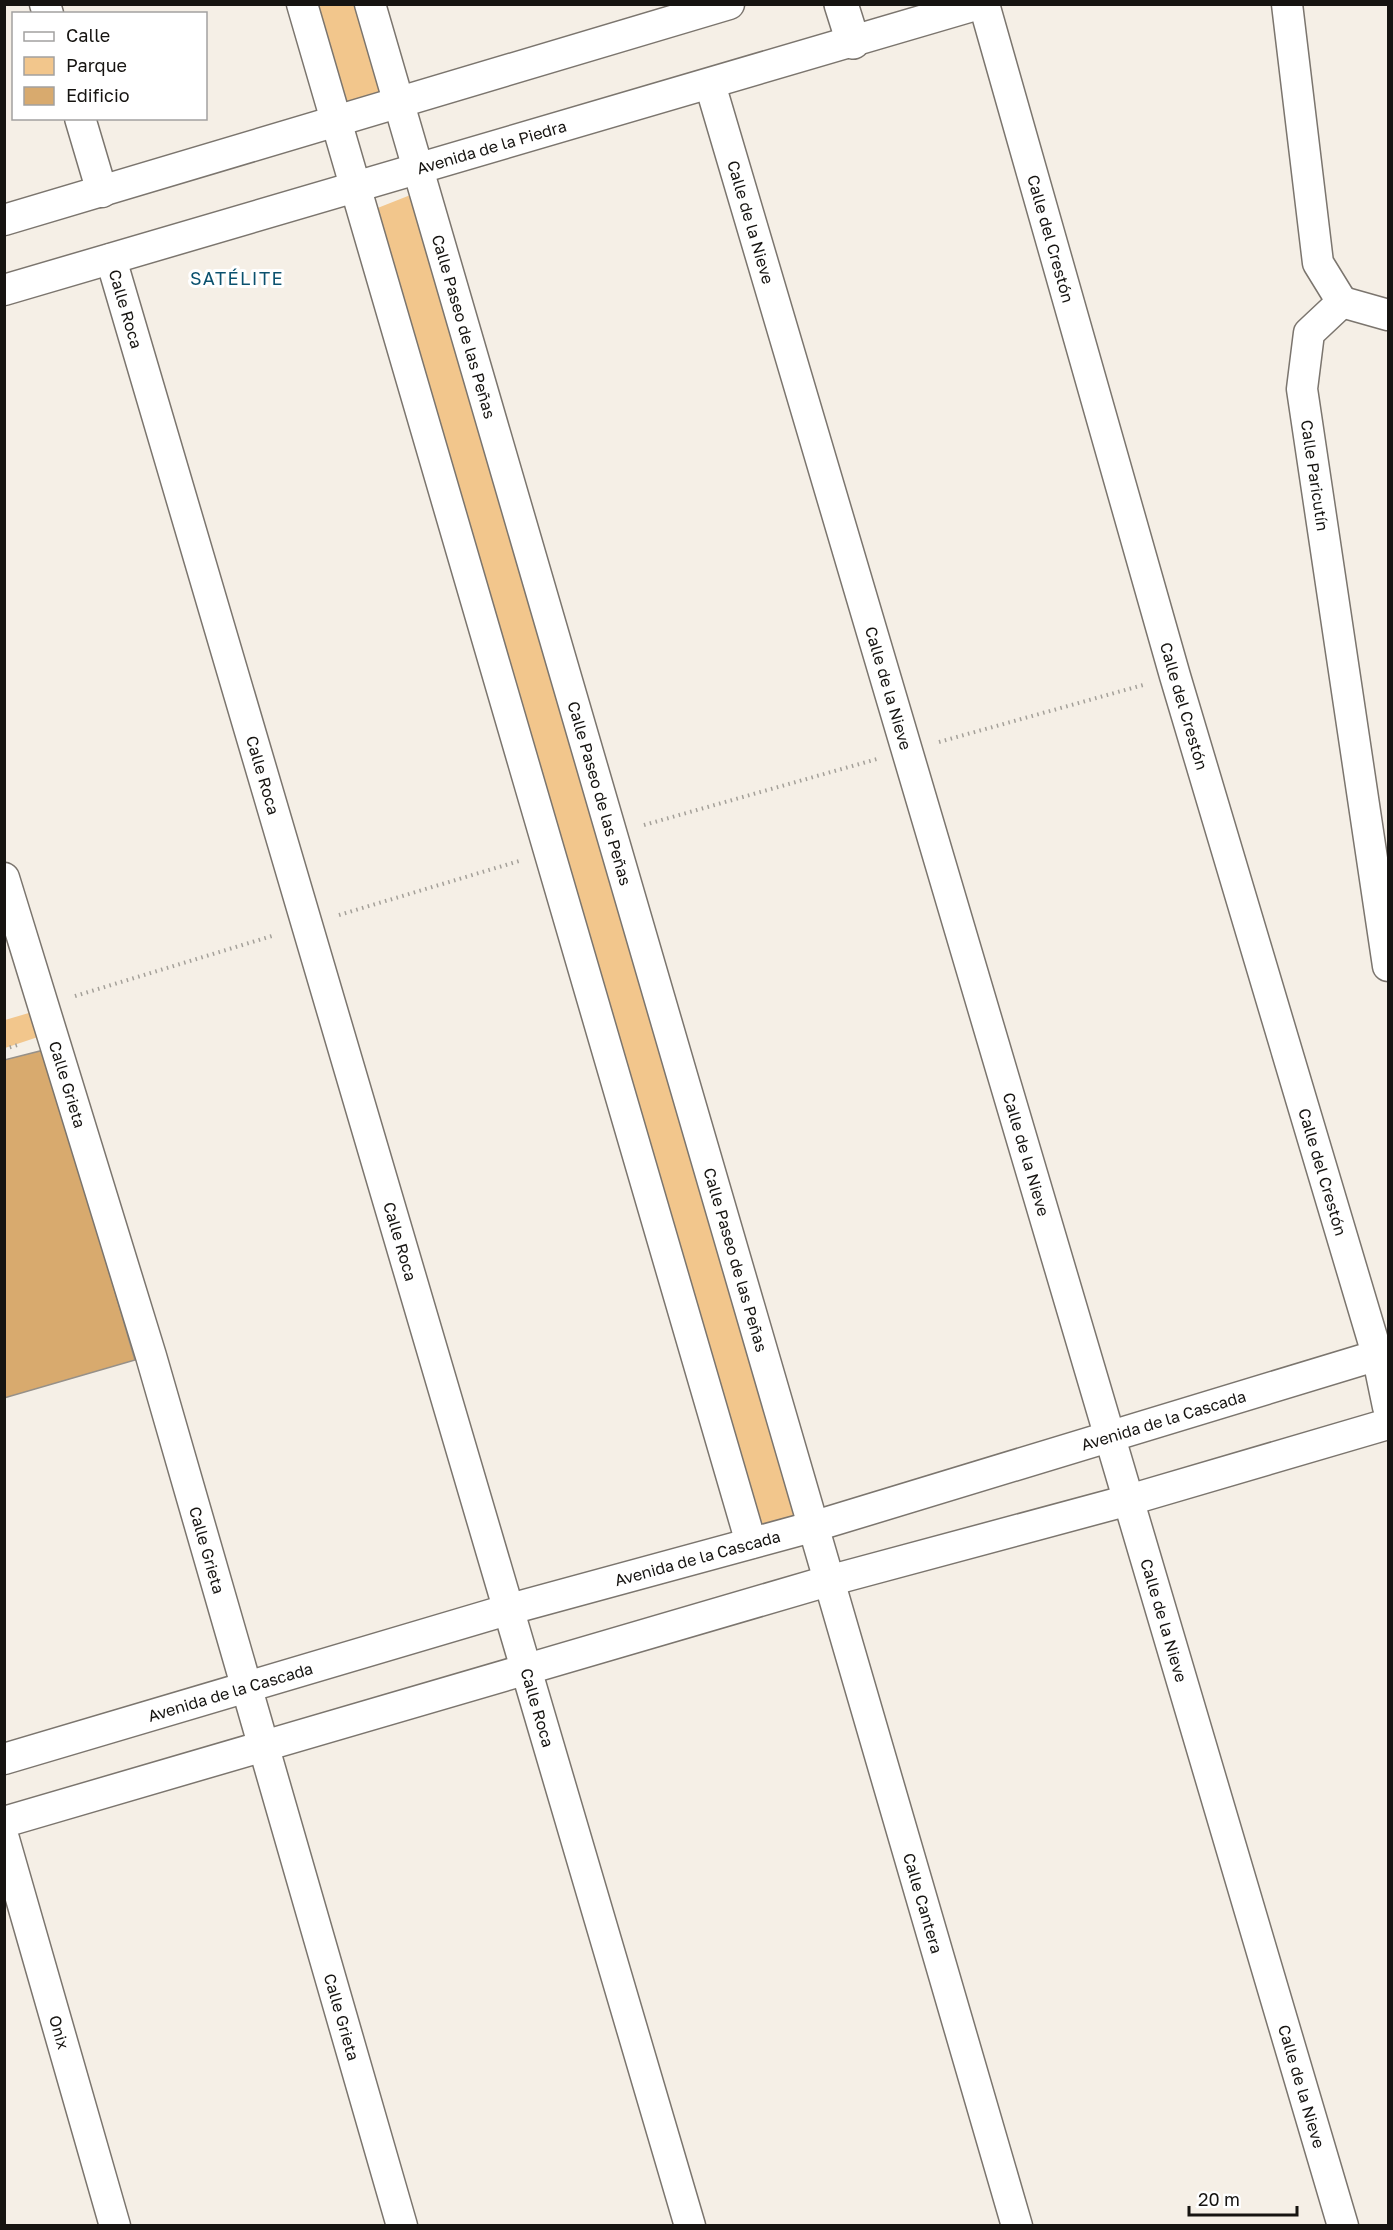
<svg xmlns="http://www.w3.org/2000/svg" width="1393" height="2230" viewBox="0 0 1393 2230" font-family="'Golos Text',sans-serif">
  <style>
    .green { fill: #f2c68c }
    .building { fill: #d8aa6e; stroke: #969088; stroke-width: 1.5 }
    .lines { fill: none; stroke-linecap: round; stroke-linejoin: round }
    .minor-casing { stroke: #7b756e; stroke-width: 33 }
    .tertiary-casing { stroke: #7b756e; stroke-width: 36 }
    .path { stroke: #a4a099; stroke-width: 4; stroke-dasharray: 1.5 4.5; stroke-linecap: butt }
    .minor { stroke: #fff; stroke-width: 30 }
    .tertiary { stroke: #fff; stroke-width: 33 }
    .labels { text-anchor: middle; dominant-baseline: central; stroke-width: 6; stroke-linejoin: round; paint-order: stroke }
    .street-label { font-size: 16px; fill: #161411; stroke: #fff }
    .neighbourhood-label { font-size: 18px; letter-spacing: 1.5px; fill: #0b516e; stroke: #fff }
  </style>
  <rect width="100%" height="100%" fill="#f5efe6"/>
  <!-- green -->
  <g class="green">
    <polygon points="305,5 366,5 395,101 338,116"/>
    <polygon points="413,194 806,1524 763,1537 370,211"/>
    <polygon points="39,1010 47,1034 5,1048 5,1020"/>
  </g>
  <!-- building -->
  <polygon class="building" points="44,1050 135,1360 4,1398 4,1060"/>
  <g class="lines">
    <!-- minor casing -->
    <g class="minor-casing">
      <g id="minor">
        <polyline points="45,4 48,14"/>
        <polyline points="302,4 751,1543"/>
        <path id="s1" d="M370,4L1017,2226"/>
        <path id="s2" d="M984,4L1175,676L1377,1354L1388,1407"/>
        <polyline points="1287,4 1318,263 1342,302"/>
        <path id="s3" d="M710,84L1343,2226"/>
        <polyline points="80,118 102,192"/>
        <polyline points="4,220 729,4"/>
        <path id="s4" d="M111,259L690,2226"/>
        <path id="s5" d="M4,290L979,4"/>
        <path id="s6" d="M1342,302L1309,333L1302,389L1388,966"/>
        <polyline points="1342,302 1388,315"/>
        <path id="s7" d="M4,878L151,1356L402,2226"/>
        <path id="s8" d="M4,1759L510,1609L815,1526L1388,1352"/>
        <polyline points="4,1822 828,1581 1129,1500 1388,1424"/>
        <path id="s9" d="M4,1839L115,2226"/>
      </g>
    </g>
    <!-- tertiary casing -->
    <g class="tertiary-casing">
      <polyline id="tertiary" points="841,4 853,42"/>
    </g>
    <!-- path -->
    <g class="path">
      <polyline points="939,742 1143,685"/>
      <polyline points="644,825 877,759"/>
      <polyline points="339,915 519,861"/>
      <polyline points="75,996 275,935"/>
      <polyline points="4,1049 21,1044"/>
    </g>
    <!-- minor -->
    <use href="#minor" class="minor"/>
    <!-- tertiary -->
    <use href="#tertiary" class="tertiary"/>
  </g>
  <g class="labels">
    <!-- street labels -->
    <g class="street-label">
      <text stroke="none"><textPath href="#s5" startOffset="508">Avenida de la Piedra</textPath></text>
      <text stroke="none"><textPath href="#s3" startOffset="144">Calle de la Nieve</textPath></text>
      <text stroke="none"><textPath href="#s2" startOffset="244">Calle del Crestón</textPath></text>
      <text stroke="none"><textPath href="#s4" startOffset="52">Calle Roca</textPath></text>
      <text stroke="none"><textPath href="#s1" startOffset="336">Calle Paseo de las Peñas</textPath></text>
      <text stroke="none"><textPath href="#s6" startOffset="189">Calle Paricutín</textPath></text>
      <text stroke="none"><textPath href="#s3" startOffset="630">Calle de la Nieve</textPath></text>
      <text stroke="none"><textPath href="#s2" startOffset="730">Calle del Crestón</textPath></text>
      <text stroke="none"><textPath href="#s4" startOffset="538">Calle Roca</textPath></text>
      <text stroke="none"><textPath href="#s1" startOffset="822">Calle Paseo de las Peñas</textPath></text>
      <text stroke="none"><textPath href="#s7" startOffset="216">Calle Grieta</textPath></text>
      <text stroke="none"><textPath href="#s3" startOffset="1116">Calle de la Nieve</textPath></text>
      <text stroke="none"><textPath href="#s2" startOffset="1216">Calle del Crestón</textPath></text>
      <text stroke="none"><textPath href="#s4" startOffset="1024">Calle Roca</textPath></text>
      <text stroke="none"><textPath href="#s1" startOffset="1308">Calle Paseo de las Peñas</textPath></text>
      <text stroke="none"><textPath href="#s8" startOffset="1208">Avenida de la Cascada</textPath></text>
      <text stroke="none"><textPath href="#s7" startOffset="702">Calle Grieta</textPath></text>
      <text stroke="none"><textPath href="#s8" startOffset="722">Avenida de la Cascada</textPath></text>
      <text stroke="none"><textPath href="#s3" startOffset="1602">Calle de la Nieve</textPath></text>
      <text stroke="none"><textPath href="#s8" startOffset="236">Avenida de la Cascada</textPath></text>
      <text stroke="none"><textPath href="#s4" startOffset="1510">Calle Roca</textPath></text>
      <text stroke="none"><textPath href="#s1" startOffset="1978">Calle Cantera</textPath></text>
      <text stroke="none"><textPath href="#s7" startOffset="1188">Calle Grieta</textPath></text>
      <text stroke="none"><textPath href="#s9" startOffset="201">Onix</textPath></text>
      <text stroke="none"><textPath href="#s3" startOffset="2088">Calle de la Nieve</textPath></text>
    </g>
    <!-- neighbourhood labels -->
    <g class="neighbourhood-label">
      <text x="237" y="278">SATÉLITE</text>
    </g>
  </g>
  <!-- border -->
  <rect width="1393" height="2230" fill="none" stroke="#161411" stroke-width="12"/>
  <!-- legend -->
  <rect x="12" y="12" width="195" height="108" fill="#ffffff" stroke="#a2a1a0" stroke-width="1.5"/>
  <rect x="24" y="32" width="30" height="9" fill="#ffffff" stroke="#a2a1a0" stroke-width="1.5"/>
  <text x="66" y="42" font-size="18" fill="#161411">Calle</text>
  <rect x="24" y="57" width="30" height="18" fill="#f2c68c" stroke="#a2a1a0" stroke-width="1.5"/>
  <text x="66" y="72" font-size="18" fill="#161411">Parque</text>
  <rect x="24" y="87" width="30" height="18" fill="#d8aa6e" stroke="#a2a1a0" stroke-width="1.5"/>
  <text x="66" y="102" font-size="18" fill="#161411">Edificio</text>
  <!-- scale -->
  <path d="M1189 2206v9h108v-9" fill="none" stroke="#161411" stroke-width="3"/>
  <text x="1198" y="2206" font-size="18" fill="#161411" stroke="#ffffff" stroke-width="4.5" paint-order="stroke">20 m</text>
</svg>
